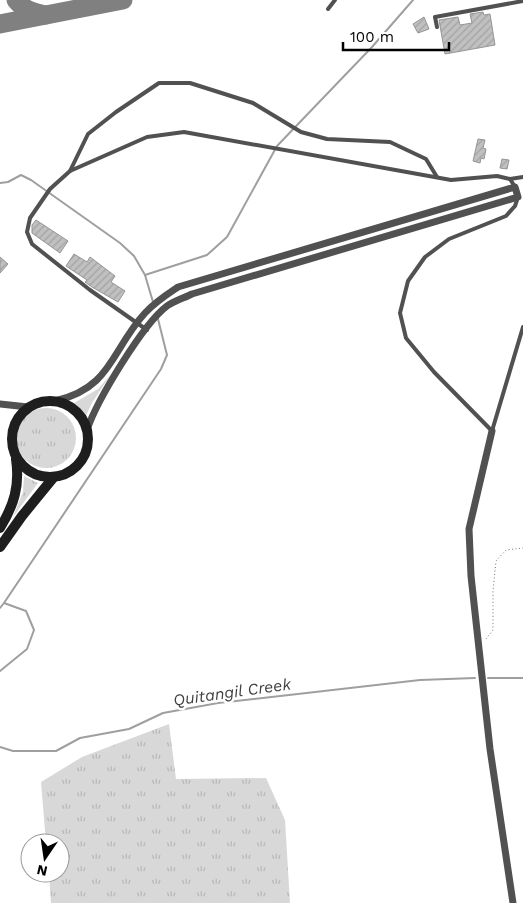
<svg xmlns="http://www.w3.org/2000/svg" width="523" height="903" viewBox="0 0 523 903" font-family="'Work Sans',sans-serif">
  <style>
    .grass { fill: url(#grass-tufts) }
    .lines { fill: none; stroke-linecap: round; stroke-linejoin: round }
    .stream { stroke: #9f9f9f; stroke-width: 2 }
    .taxiway { stroke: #808080; stroke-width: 19 }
    .building { fill: url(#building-hatch); stroke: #959595 }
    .path { stroke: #737373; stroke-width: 1; stroke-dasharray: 1 2.5; stroke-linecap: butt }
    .lane { stroke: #515151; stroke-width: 4 }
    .street { stroke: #515151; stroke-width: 7 }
    .secondary { stroke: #1e1e1e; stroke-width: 10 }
    .labels { text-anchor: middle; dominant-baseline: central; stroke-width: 5; stroke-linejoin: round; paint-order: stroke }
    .water-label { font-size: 16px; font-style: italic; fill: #404040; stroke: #fff }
  </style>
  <defs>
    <pattern id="grass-tufts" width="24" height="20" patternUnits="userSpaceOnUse" patternTransform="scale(1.25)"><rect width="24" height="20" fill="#d8d8d8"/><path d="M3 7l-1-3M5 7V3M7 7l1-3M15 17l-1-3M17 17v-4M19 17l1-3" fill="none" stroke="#b8b8b8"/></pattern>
    <pattern id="building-hatch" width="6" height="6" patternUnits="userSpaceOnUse" patternTransform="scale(1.25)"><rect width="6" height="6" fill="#c0c0c0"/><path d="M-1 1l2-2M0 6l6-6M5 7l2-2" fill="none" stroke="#a3a3a3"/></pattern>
  </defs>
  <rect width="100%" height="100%" fill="#fff"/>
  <!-- grass -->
  <g class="grass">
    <polygon points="111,374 92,403 86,416 74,403 98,389"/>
    <circle cx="46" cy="438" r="30"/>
    <polygon points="24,476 38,483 13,517 23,492"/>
    <polygon points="169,724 176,779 266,778 285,820 290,903 51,903 49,873 60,873 60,843 46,843 41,782 82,757"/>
  </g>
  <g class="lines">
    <!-- stream -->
    <g class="stream">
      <polyline points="0,183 8,182 21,175 31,180 120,243 134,256 145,275 153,302"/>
      <polyline points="145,275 207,255 227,237 277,146 372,47 413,0"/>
      <polyline points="4,603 161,369 167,355 158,319"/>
      <polyline points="0,608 4,603 26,611 34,630 27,649 0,671"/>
      <polyline points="488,678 523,678"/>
      <polyline points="0,747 13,751 56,751 80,738 129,729 163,713 218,703 420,680 475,678"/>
    </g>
    <!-- taxiway -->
    <g class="taxiway">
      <path d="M16,0C24,10 34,13 46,15"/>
      <polyline points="0,24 123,0"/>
    </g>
  </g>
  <!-- building -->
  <g class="building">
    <polygon points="483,12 484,15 490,14 495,45 445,54 439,20 458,17 460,25 472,23 470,14"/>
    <polygon points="424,17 429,29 418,33 413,24"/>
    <polygon points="478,139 485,140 483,148 486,149 484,159 481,158 480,163 473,161"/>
    <polygon points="502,159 509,160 507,169 500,168"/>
    <polygon points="36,220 68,241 60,253 32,233 32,225"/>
    <polygon points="74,254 87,262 90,257 115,276 111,282 125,291 118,302 92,287 85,282 87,280 66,266"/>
    <polygon points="0,257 8,264 0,273"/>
  </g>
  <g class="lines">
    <!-- path -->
    <polyline class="path" points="486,639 493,630 493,591 496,561 506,550 523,548"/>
    <!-- lane -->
    <g class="lane">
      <polyline points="328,9 335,0"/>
      <polyline points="437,27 435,17 523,1"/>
      <polyline points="70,171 88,134 116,112 159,83 190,83 253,103 301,132 327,139 390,142 426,159 437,177"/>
      <polyline points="510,179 523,177"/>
      <polyline points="518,197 515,206 506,216 449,239 425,257 408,281 400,313 406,338 434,372 492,431 523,327"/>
      <polyline points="147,330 90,290 32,244 27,232 30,218 50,189 70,171 147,137 184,132 451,180 497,176 510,179 515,187"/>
    </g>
    <!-- street -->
    <g class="street">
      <path d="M55,401C112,388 111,350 145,313C155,302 166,295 178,287L515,187L518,197L192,294C184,298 174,301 167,306C143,324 97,400 87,430"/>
      <polyline points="0,404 28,407"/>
      <polyline points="492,431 469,529 471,576 490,749 513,903"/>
    </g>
    <!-- secondary -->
    <g class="secondary">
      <circle cx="50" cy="439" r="38"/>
      <path d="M0,528C14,505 20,486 16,459"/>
      <polyline points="0,547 22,516 53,478"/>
    </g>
  </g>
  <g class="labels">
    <!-- water labels -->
    <g class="water-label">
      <text transform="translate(232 692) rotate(-8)">Quitangil Creek</text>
    </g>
  </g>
  <!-- north arrow -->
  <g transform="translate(45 858) rotate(193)"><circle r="24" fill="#ffffff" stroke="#999999"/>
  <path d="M0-4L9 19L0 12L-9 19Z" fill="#000000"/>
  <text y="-8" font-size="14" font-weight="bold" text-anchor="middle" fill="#000000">N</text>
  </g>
  <!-- scale -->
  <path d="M343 42v8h106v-8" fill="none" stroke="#000000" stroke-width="2.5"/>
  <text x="350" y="42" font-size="15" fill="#000000" stroke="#ffffff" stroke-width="4" paint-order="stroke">100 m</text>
</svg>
